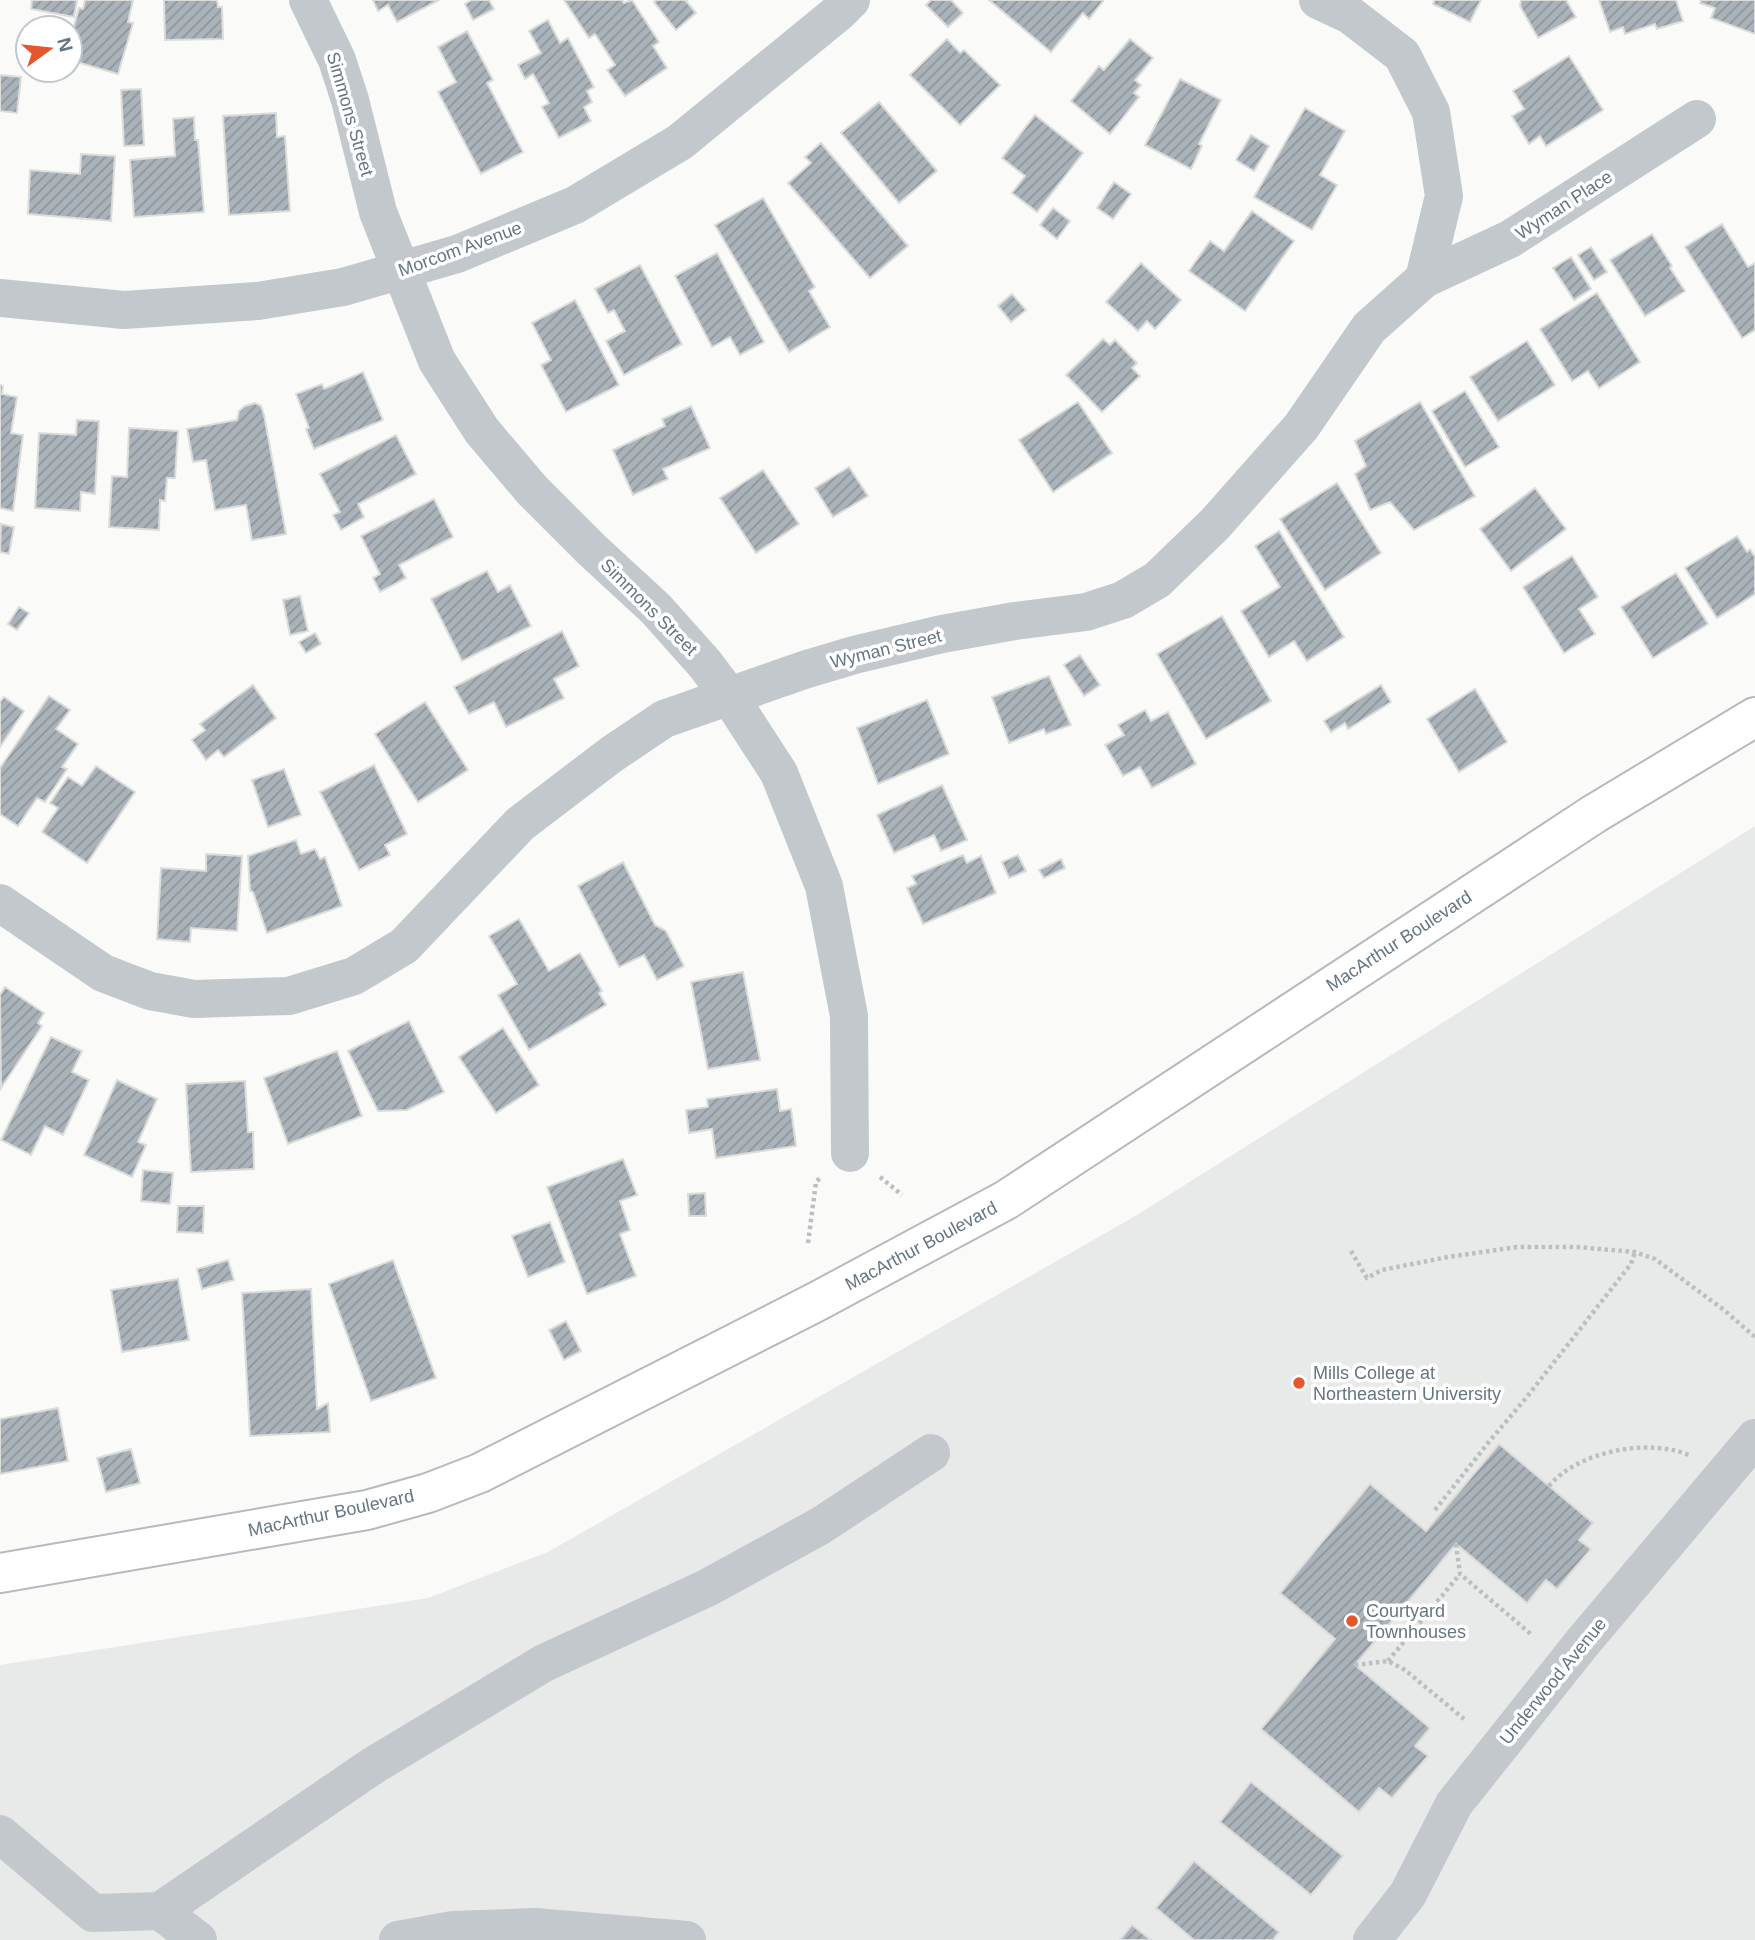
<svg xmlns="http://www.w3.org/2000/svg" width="1755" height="1940" viewBox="0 0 1755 1940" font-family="Helvetica,sans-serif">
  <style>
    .built { fill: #e8e9e9 }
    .building { fill: url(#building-hatch); stroke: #dcdcda; stroke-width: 2 }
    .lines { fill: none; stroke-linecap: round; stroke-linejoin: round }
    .major-casing { stroke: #b5babe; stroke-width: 42 }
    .path { stroke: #bbbfc2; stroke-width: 4.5; stroke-dasharray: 3.5 3.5; stroke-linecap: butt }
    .minor { stroke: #c3c8cc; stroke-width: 38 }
    .major { stroke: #fff; stroke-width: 38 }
    .poi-dot { fill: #e4572e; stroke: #fff; stroke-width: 2.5 }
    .labels { text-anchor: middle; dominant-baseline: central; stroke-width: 7; stroke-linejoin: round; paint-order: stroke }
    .street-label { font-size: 18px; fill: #657683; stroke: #fff }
    .poi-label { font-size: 18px; fill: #657683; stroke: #fff; text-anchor: start }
  </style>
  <defs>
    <pattern id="building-hatch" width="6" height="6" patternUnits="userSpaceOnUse" patternTransform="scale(1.75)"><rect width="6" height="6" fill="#aab3b9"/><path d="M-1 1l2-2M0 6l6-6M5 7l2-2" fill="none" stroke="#8e969c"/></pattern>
  </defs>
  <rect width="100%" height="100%" fill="#fafaf8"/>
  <!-- built -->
  <polygon class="built" points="1755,826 1755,1940 0,1940 0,1665 428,1598 548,1552 1137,1215"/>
  <!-- building -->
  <g class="building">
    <polygon points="32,0 77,0 74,17 31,9"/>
    <polygon points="85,0 133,0 128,22 133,23 118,74 70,60 70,40 79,8 83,9"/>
    <polygon points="164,0 217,0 218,7 222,7 223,39 165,40"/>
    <polygon points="373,0 439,0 397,22 388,5 378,11"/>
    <polygon points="472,0 489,0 494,9 473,20 465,4"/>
    <polygon points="564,0 622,0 624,3 632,0 659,42 653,46 667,68 625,96 607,70 615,65 595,34 589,38"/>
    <polygon points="656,0 687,0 686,1 696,13 676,30 654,2"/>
    <polygon points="931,0 951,0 963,13 948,27 926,5"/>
    <polygon points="989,0 1102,0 1103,1 1089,19 1083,13 1051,52"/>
    <polygon points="1435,0 1481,0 1470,22 1433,4"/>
    <polygon points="1521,0 1566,0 1576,17 1538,38 1520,6"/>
    <polygon points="1599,0 1676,0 1683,21 1657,29 1655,24 1625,34 1623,27 1610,32"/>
    <polygon points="1701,0 1755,0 1755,34 1711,18 1715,8 1700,3"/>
    <polygon points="548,20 560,43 568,38 594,87 587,91 592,102 584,107 591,121 559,138 542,107 549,103 533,74 525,79 518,65 541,53 529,31"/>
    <polygon points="467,31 493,80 487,83 523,152 481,174 438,92 456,82 438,47"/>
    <polygon points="947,39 960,53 964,50 1000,85 960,125 910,75"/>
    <polygon points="1130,39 1153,58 1135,80 1141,85 1134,93 1139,97 1110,134 1071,101 1099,66 1104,70"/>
    <polygon points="1569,56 1603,110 1546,146 1540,136 1529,144 1512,116 1524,109 1513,91"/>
    <polygon points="0,75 21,77 17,113 0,111"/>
    <polygon points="1180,79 1221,100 1199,144 1202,146 1191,169 1145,145"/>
    <polygon points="141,89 144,145 124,146 121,90"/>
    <polygon points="879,102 937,171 899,203 841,133"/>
    <polygon points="1305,108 1345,131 1320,175 1337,185 1312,230 1254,197"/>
    <polygon points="276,113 277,137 285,136 290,211 229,215 223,116"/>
    <polygon points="1035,115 1083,153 1037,212 1012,193 1025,176 1002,158"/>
    <polygon points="194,117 195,140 198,140 204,212 134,217 130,160 175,156 173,119"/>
    <polygon points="1251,135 1269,146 1254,171 1236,160"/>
    <polygon points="821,143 908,246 870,278 788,183 811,163 805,157"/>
    <polygon points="81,154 115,156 111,221 28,214 30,170 80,174"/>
    <polygon points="1114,182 1131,194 1113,219 1097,208"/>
    <polygon points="763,198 815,287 809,291 830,327 789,352 715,225"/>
    <polygon points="1053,208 1070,221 1057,239 1040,225"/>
    <polygon points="1252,211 1294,241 1245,311 1189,271 1210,241 1224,251"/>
    <polygon points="1722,224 1748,267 1755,263 1755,330 1742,338 1685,247"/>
    <polygon points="1652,234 1672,266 1670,268 1685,291 1645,316 1610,260"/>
    <polygon points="1591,247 1607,272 1594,280 1578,255"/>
    <polygon points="717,253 764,342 740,355 730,337 712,347 675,276"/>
    <polygon points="1571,257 1591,289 1574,300 1553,268"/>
    <polygon points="1141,263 1181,300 1155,329 1147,321 1138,331 1106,302"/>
    <polygon points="640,265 682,344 624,375 606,341 625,331 614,310 608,313 595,289"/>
    <polygon points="1597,293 1640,362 1599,388 1588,371 1572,381 1540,329"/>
    <polygon points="1012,294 1026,310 1011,322 998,306"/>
    <polygon points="575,300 619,385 566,412 541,365 551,360 532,323"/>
    <polygon points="1103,339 1110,345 1115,340 1137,363 1132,368 1140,376 1102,412 1066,375"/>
    <polygon points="1527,341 1555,385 1498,421 1470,377"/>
    <polygon points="363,372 383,420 314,449 306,429 309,428 296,394 322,384 324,389"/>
    <polygon points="0,385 3,386 2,394 17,397 11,433 23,435 13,511 0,508"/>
    <polygon points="1465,391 1499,447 1465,467 1432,411"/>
    <polygon points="1078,402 1112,453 1053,492 1019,440"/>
    <polygon points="1420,402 1475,496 1414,530 1390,502 1370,510 1355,474 1366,466 1355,441"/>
    <polygon points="255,403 261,406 264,415 286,534 252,540 246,505 215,510 206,460 193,462 187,429 237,420 239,411 245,406"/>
    <polygon points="691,406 710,448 663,469 668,479 633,495 613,450 665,426 662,419"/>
    <polygon points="77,420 99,421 95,494 81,492 80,511 35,508 39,433 76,435"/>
    <polygon points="129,428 178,431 175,478 167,478 165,501 160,500 159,530 109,527 112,476 127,477"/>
    <polygon points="396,435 416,474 358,504 364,517 341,530 333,515 340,512 320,474"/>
    <polygon points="849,467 868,496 833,517 815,488"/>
    <polygon points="763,470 799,524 756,553 720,498"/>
    <polygon points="1337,483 1381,553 1325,590 1280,519"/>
    <polygon points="1535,488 1566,529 1511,571 1480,529"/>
    <polygon points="434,499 453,537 399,565 406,578 380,592 373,578 380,574 361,536"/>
    <polygon points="1,524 14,527 9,554 0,552"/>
    <polygon points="1279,531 1344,637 1307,661 1294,641 1269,657 1241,611 1280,587 1255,546"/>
    <polygon points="1737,536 1747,552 1750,549 1755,557 1755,594 1717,618 1685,568"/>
    <polygon points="1572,556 1598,597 1579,609 1595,634 1564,653 1523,587"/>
    <polygon points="487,571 498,592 510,585 531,626 462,661 431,599"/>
    <polygon points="1676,573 1708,624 1653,658 1621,607"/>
    <polygon points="300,596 308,631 290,635 283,600"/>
    <polygon points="19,607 29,613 17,630 8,624"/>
    <polygon points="1222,616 1271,701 1206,739 1157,654"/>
    <polygon points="562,631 579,666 554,679 564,698 506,727 494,702 469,714 454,687"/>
    <polygon points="315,633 321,644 306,653 299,642"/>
    <polygon points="1080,655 1100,685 1084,696 1064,665"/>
    <polygon points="1049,676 1071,725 1046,734 1044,729 1009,743 992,697"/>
    <polygon points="253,685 276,718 224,757 218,750 206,760 192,740 205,730 200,724"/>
    <polygon points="1381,685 1391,702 1348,729 1345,723 1331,732 1324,721"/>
    <polygon points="1475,689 1507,742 1459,772 1427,719"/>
    <polygon points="49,696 70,710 56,729 78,744 62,767 67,769 45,802 37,798 18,826 0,814 0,768"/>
    <polygon points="4,697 24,711 0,747 0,702"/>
    <polygon points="927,700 949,754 878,784 857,728"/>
    <polygon points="425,702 468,770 418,802 375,734"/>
    <polygon points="1145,710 1151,721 1168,712 1196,764 1152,788 1140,767 1123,776 1105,745 1124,735 1118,725"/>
    <polygon points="374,765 407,834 385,845 390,855 359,870 320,792"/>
    <polygon points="96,766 135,792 87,863 42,832 58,808 50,803 68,777 82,786"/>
    <polygon points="284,769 301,815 268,827 252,780"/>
    <polygon points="942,785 967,840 941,851 934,835 894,853 877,815"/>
    <polygon points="296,840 301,854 315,849 320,859 325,857 342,906 267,933 253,892 250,891 248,856"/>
    <polygon points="206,854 242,856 237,931 191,928 190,942 157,939 161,868 206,871"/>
    <polygon points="963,855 967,863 981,856 996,893 923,924 907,888 916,884 912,876"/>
    <polygon points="1018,855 1026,871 1009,878 1002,862"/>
    <polygon points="1061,859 1065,868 1044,878 1039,870"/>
    <polygon points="623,862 655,925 666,931 684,966 657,980 644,955 619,967 578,886"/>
    <polygon points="519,919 549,971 580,953 602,991 599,993 606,1005 529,1050 498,995 517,984 489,936"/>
    <polygon points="743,972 760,1060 708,1069 691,982"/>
    <polygon points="5,987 44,1013 38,1023 42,1026 1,1088 0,995"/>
    <polygon points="409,1021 444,1092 407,1110 378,1111 348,1051"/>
    <polygon points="503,1028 539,1085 496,1113 459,1057"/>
    <polygon points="51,1037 82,1051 72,1072 89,1080 63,1135 45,1126 31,1155 1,1140"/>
    <polygon points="337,1051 362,1116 288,1144 264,1078"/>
    <polygon points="117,1080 157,1099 138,1142 146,1145 132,1177 84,1155"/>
    <polygon points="245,1081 248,1132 253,1132 254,1169 191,1172 186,1084"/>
    <polygon points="777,1089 780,1111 791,1109 796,1146 716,1158 712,1129 689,1133 686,1110 708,1107 707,1099"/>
    <polygon points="623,1159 637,1195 620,1201 630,1230 620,1234 636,1276 587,1294 547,1187"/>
    <polygon points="143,1170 173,1173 170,1204 141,1201"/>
    <polygon points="705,1193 706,1216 689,1216 688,1194"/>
    <polygon points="178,1206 204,1206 203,1233 177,1232"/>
    <polygon points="550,1222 565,1262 528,1277 512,1236"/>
    <polygon points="228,1260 234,1280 202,1289 197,1269"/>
    <polygon points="393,1260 436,1378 371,1401 329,1284"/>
    <polygon points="178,1279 189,1340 122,1352 111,1290"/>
    <polygon points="311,1289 317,1409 328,1403 330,1432 250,1436 242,1293"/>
    <polygon points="566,1321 581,1351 564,1360 549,1330"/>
    <polygon points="58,1408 68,1461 0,1474 0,1419"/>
    <polygon points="1499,1444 1593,1523 1579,1540 1591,1549 1557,1589 1546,1580 1527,1603 1456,1544 1355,1665 1430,1728 1415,1746 1428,1756 1392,1798 1379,1788 1359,1812 1261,1729 1335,1639 1280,1593 1370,1484 1426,1531"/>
    <polygon points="131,1449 140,1483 106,1492 97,1458"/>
    <polygon points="1251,1782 1343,1856 1311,1895 1220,1822"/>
    <polygon points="1194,1861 1279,1932 1273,1940 1194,1940 1156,1908"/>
    <polygon points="1132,1925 1151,1940 1120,1940"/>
  </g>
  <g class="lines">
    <!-- major casing -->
    <g class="major-casing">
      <polyline id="major" points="0,1573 367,1510 428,1493 480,1473 816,1302 1006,1200 1594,814 1755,717"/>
    </g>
    <!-- path -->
    <g class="path">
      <polyline points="880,1177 902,1195"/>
      <polyline points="808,1243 816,1182 821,1177"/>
      <polyline points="1351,1251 1367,1278 1382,1270 1448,1257 1517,1247 1577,1247 1635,1252 1655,1259 1724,1310 1755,1337"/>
      <path d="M1549,1486C1578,1451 1650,1437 1691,1456"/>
      <polyline points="1435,1510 1488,1443 1526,1398 1631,1264 1635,1252"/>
      <polyline points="1456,1544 1460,1574 1532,1635"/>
      <polyline points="1388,1661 1460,1574"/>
      <polyline points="1355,1665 1388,1661 1405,1670 1464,1719"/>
    </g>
    <!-- minor -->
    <g class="minor">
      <polyline points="308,0 337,60 350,100 378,212 437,361 482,431 532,490 592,550 656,609 705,664 729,696 779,773 824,886 849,1016 850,1153"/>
      <polyline points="1424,279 1510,239 1697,119"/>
      <polyline points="0,298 124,310 258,301 343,287 457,254 575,205 680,142 839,12 851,0"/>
      <polyline points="0,903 103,973 150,991 194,999 289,996 354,976 404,946 520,824 612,754 664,719 804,670 854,655 942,634 1015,621 1086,612 1123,600 1157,580 1215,524 1301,427 1369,328 1424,279 1444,196 1431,112 1402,55 1350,15 1318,0"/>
      <polyline points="0,1834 93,1913 160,1911 374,1765 544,1663 707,1588 820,1526 931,1453"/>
      <polyline points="160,1911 198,1940"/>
      <polyline points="398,1940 453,1930 535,1927 687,1940"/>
      <polyline points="1372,1940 1408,1894 1454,1804 1582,1643 1755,1438"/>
    </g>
    <!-- major -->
    <use href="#major" class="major"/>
  </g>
  <!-- markers -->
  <g class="poi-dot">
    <circle cx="1299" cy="1383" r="7"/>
    <circle cx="1352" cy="1621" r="7"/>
  </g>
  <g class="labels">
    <!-- street labels -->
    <g class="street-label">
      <text transform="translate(350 114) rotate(74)">Simmons Street</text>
      <text transform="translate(1564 205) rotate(-33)">Wyman Place</text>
      <text transform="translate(460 249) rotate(-20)">Morcom Avenue</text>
      <text transform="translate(649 607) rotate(45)">Simmons Street</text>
      <text transform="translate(886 649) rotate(-14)">Wyman Street</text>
      <text transform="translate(1399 941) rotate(-33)">MacArthur Boulevard</text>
      <text transform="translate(921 1246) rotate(-28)">MacArthur Boulevard</text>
      <text transform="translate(331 1513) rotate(-12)">MacArthur Boulevard</text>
      <text transform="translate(1553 1681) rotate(-51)">Underwood Avenue</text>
    </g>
    <!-- poi labels -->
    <g class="poi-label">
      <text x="1313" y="1373">Mills College at<tspan x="1313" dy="21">Northeastern University</tspan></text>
      <text x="1366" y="1611">Courtyard<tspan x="1366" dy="21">Townhouses</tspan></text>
    </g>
  </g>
  <!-- north arrow -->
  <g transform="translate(49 49) rotate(75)"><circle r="33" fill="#ffffff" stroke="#c1c8cd" stroke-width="2"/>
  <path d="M0-5L12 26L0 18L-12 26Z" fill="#e4572e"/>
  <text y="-10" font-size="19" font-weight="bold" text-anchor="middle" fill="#657683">N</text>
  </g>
</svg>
